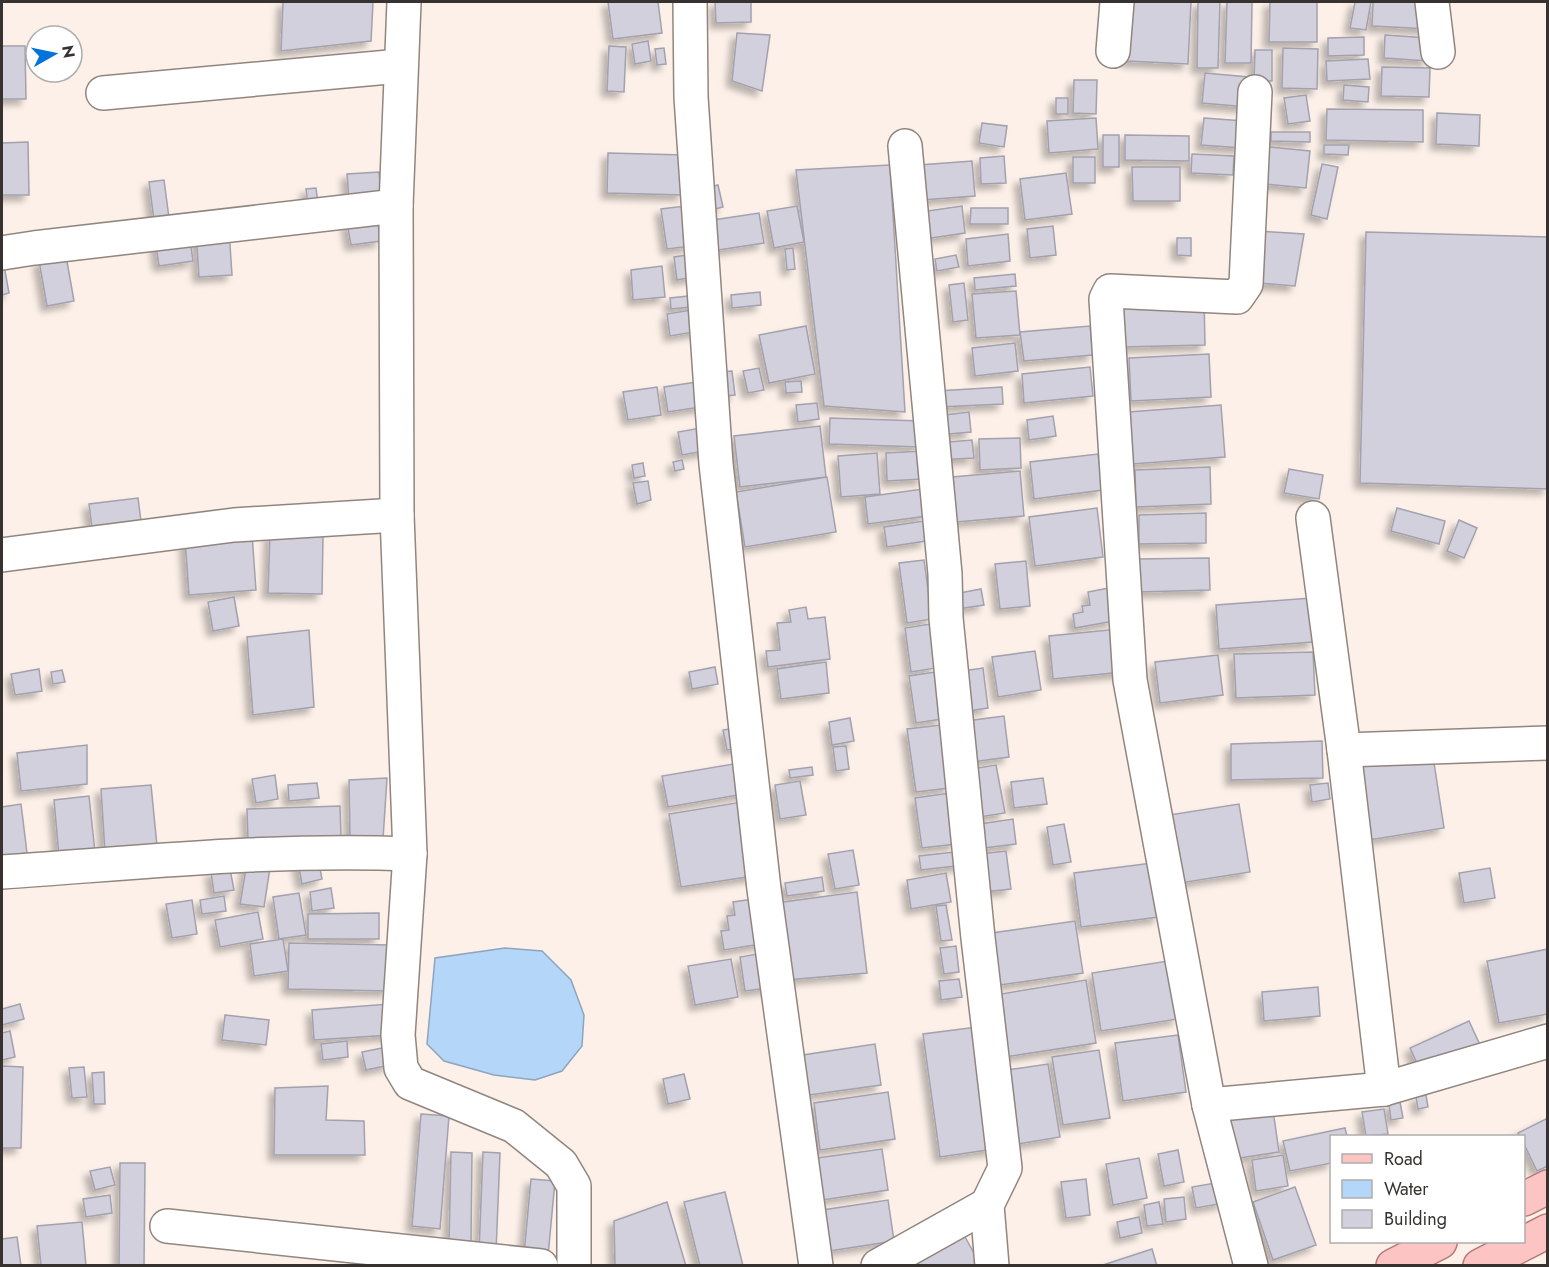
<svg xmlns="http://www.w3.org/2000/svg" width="1549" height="1267" viewBox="0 0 1549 1267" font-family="Jost,sans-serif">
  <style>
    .water { fill: #b3d6f9; stroke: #8ea5bc; stroke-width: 1.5 }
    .building { fill: #d3d0dd; stroke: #a3a1ad; stroke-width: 1.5; filter: url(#shadow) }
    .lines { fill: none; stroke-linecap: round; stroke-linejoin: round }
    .minor-casing { stroke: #91867f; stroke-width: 36 }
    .major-casing { stroke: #b67876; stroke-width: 36 }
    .minor { stroke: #fff; stroke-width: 33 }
    .major { stroke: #fcc5c4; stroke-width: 33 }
  </style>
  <defs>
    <filter id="shadow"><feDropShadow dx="-5.5" dy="5.5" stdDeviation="3" flood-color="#0004"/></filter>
  </defs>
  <rect width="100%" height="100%" fill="#fcf0e8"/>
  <!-- water -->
  <polygon class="water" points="505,948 542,951 571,980 584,1015 582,1046 562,1071 535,1080 494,1075 444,1061 427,1044 435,958"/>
  <!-- building -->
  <g class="building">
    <polygon points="283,2 373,2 371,41 281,51"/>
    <polygon points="608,2 658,2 662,33 613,39"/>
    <polygon points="715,2 751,2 751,22 716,23"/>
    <polygon points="1130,2 1191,2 1188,64 1127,61"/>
    <polygon points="1198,2 1220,2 1218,68 1197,68"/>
    <polygon points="1227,2 1252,2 1251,63 1225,63"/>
    <polygon points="1270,2 1317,2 1317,42 1269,42"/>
    <polygon points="1355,2 1371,2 1366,30 1350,28"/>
    <polygon points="1373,2 1431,2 1430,29 1372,26"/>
    <polygon points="737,33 770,35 762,91 732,81"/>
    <polygon points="1385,35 1429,38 1428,61 1384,58"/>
    <polygon points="1364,37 1364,55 1328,56 1328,38"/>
    <polygon points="648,41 651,61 635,64 632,44"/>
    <polygon points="2,46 25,46 26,99 2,99"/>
    <polygon points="609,46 626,47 624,92 607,91"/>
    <polygon points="664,48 666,64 657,65 655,49"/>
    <polygon points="1283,48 1318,49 1317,89 1282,88"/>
    <polygon points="1255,50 1272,50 1272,81 1254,81"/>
    <polygon points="1368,59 1370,79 1327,81 1326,61"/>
    <polygon points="1382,67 1430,68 1429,97 1381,96"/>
    <polygon points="1205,73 1249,77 1247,107 1202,103"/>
    <polygon points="1074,80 1097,80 1096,114 1073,113"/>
    <polygon points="1344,85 1369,87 1368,102 1343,100"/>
    <polygon points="1306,95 1310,121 1288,124 1284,98"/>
    <rect x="1056" y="98" width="12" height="16"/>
    <polygon points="1327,109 1423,110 1423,142 1326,140"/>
    <polygon points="1437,113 1480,115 1479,146 1436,144"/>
    <polygon points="1096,118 1098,149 1049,153 1047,121"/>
    <polygon points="1204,118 1244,121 1242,148 1201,145"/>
    <polygon points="982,123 1007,126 1004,147 979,143"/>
    <polygon points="1271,132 1310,132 1310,142 1271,141"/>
    <rect x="1103" y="135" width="16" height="32"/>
    <polygon points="1125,135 1189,136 1189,161 1125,160"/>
    <polygon points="28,142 29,195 2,195 2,143"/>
    <polygon points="1324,145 1349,145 1348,155 1324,154"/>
    <polygon points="1259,146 1310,151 1306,188 1255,183"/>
    <polygon points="608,153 684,155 683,195 607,193"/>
    <polygon points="1192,154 1234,156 1233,175 1191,173"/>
    <polygon points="1004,156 1006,183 981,184 980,158"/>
    <rect x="1073" y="157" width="22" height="26"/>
    <polygon points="972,161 975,196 922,200 919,165"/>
    <polygon points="1322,164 1338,167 1327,219 1311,215"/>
    <polygon points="890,165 905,412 824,406 796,170"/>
    <polygon points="1132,167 1180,167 1180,201 1133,201"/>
    <polygon points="379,172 381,197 349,200 347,174"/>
    <polygon points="1066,173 1072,214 1025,220 1020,179"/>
    <polygon points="164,180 169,218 154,220 149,182"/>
    <polygon points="718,185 723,207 707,211 702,189"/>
    <polygon points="316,188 318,204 308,205 306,189"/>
    <polygon points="685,206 691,246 667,249 661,209"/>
    <polygon points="797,206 804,242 774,248 767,211"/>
    <polygon points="962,206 965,233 918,240 914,213"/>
    <polygon points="971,208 1008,208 1008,224 970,224"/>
    <polygon points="759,213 764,243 712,251 707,221"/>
    <polygon points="377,219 381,241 351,245 347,223"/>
    <polygon points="1053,226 1056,255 1030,258 1027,229"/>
    <polygon points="229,230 232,275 199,277 196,232"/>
    <polygon points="1258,231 1304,234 1295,286 1259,283"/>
    <polygon points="1366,232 1548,237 1548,489 1360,483"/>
    <polygon points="189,233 193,261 159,266 155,238"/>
    <polygon points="1008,234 1010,261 968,266 966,239"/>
    <polygon points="1177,238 1191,238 1191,256 1177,255"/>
    <polygon points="793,248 795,269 787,270 785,249"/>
    <polygon points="693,254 697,276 677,280 674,257"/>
    <polygon points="956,255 959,267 937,271 935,259"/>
    <polygon points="66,256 74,301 47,306 39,261"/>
    <polygon points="2,260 3,260 9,293 2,295"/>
    <polygon points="662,266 665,297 633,300 631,270"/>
    <polygon points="1015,274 1016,286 975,290 974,278"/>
    <polygon points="964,283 968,320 953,322 949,285"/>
    <polygon points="1016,291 1020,335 976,338 972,294"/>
    <polygon points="760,292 761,305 732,308 731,295"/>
    <polygon points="697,295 699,306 671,309 670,298"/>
    <polygon points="1204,298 1205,345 1121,347 1119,300"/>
    <polygon points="697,309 700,331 670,336 667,314"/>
    <polygon points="806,326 815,374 769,383 759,335"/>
    <polygon points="1090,326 1093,355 1024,361 1020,332"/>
    <polygon points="1015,343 1018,371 975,376 972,348"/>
    <polygon points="1209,354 1211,397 1131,401 1129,358"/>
    <polygon points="1090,367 1093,396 1024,403 1022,374"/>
    <polygon points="759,368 764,390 748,393 743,371"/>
    <polygon points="732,371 735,395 726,396 721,372"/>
    <polygon points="703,381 707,406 668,412 664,387"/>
    <polygon points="801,381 802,392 786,393 785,382"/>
    <polygon points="657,387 661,415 628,420 623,392"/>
    <polygon points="1002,387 1003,404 938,407 937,391"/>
    <polygon points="817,403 819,419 798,422 796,405"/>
    <polygon points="1221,405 1225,457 1132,464 1128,412"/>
    <polygon points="969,412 971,432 938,435 936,416"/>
    <polygon points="1053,416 1056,436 1029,440 1027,420"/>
    <polygon points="830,418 921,421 921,447 829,444"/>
    <polygon points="820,426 826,477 740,487 734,436"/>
    <polygon points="706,427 710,450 682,455 678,432"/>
    <polygon points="1020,438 1021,468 980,470 979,439"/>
    <polygon points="972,440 974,458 938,460 937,443"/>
    <polygon points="922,451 923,479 887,481 886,453"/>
    <polygon points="877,453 880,494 841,497 838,456"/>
    <polygon points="1098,454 1103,490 1034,499 1030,462"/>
    <polygon points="682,460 684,469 675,471 673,462"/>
    <polygon points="643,463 645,476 634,478 632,465"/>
    <polygon points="1210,467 1211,504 1136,507 1135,470"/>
    <polygon points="1289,469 1323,475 1319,499 1284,493"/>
    <polygon points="1020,471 1024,516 945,523 941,478"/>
    <polygon points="827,477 836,532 745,547 736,492"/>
    <polygon points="648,481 651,500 637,504 633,483"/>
    <polygon points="923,489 927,516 868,524 865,497"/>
    <polygon points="138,498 142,529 93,536 89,504"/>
    <polygon points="1097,508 1103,557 1035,566 1029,517"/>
    <polygon points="1397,508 1445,521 1439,544 1391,531"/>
    <polygon points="1206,513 1206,543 1139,544 1139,515"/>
    <polygon points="1459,520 1477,528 1464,558 1447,551"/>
    <polygon points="924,521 926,541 887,547 884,527"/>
    <polygon points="270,533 323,535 322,594 268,593"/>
    <polygon points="252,534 256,590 189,595 185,539"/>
    <polygon points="1209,558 1210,590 1137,592 1136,559"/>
    <polygon points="924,560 932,619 907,623 899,563"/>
    <polygon points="1026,561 1030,606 1000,609 995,564"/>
    <polygon points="1109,588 1114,621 1075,628 1073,614 1083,612 1082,606 1090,605 1088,592"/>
    <polygon points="981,589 984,605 951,610 949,595"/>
    <polygon points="234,597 239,626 213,631 208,602"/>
    <polygon points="1311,598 1314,642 1219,649 1216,605"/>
    <polygon points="806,607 808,619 825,617 830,659 768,667 766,651 780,650 777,623 791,622 789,610"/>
    <polygon points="930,624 936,668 911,672 905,628"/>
    <polygon points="1119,629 1123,672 1053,679 1049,636"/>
    <polygon points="309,630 314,707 253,715 247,637"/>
    <polygon points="1035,651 1041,690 998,697 992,657"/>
    <polygon points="1313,652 1315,695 1236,698 1234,654"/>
    <polygon points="1218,655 1223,695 1160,703 1155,662"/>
    <polygon points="826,662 829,693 781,699 777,669"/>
    <polygon points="715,667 718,684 692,689 689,672"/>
    <polygon points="983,668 988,708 962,712 956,672"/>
    <polygon points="39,669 42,691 15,695 11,674"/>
    <polygon points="62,670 65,682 53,684 51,672"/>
    <polygon points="935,672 942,719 916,723 909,676"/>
    <polygon points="1004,716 1009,757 972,762 966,721"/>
    <polygon points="850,718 854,741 832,745 829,722"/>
    <polygon points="941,725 950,788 916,792 907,729"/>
    <polygon points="740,727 744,747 727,750 723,730"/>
    <polygon points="1322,741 1323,778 1231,780 1231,744"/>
    <polygon points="87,745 87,784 21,791 17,753"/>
    <polygon points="846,746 849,769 836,771 833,747"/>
    <polygon points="1432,750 1444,828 1369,840 1357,761"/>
    <polygon points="745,762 750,793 668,807 662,776"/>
    <polygon points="996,765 1005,813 973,818 965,770"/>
    <polygon points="812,767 813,775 790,778 789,770"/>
    <polygon points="275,775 278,799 256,803 252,779"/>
    <polygon points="387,778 383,839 350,838 349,780"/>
    <polygon points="1043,778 1047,804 1014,808 1011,782"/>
    <polygon points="800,781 806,815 780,819 775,785"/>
    <polygon points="317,783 319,798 289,801 288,785"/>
    <polygon points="1328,783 1330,799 1312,802 1310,785"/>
    <polygon points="151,785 157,846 105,852 101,789"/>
    <polygon points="950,793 956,844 922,848 915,798"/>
    <polygon points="89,796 95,852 59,856 54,800"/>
    <polygon points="748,801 760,875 681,887 669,814"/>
    <polygon points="21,804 27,853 2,856 2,807"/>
    <polygon points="1239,804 1250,872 1180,883 1169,815"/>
    <polygon points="340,806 341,836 248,840 247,809"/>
    <polygon points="1013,819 1016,844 976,849 973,825"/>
    <polygon points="1064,824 1071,862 1053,865 1047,827"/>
    <polygon points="853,850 859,885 835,889 828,854"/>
    <polygon points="963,851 964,865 921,870 919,856"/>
    <polygon points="1006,851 1011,889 984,892 980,854"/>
    <polygon points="248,857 271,861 264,907 240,904"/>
    <polygon points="318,858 322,879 302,884 298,863"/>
    <polygon points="1152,863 1159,917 1081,927 1074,873"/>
    <polygon points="1490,868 1495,898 1464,903 1459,873"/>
    <polygon points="230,869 234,890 214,893 211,872"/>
    <polygon points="946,873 951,902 911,909 907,880"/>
    <polygon points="822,877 824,891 787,896 785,883"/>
    <polygon points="331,888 334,908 312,911 310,892"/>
    <polygon points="857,892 867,973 786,980 776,903"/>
    <polygon points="299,893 306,935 279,939 273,897"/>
    <polygon points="224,896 226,911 202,914 200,900"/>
    <polygon points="760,898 767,943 724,950 721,931 729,930 727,916 735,915 733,902"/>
    <polygon points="192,900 197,934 172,938 166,904"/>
    <polygon points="946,905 952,940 941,941 936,906"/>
    <polygon points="258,912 263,939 220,947 215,920"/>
    <polygon points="379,913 379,939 308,939 308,914"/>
    <polygon points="1075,921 1083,973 1000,985 992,933"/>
    <polygon points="283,939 288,971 254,976 250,944"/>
    <polygon points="289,943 390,945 389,991 288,989"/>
    <polygon points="956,946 959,972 944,974 940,948"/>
    <polygon points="1548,949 1548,1014 1499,1023 1487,961"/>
    <polygon points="769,952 775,987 745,991 740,957"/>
    <polygon points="731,959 738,997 695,1005 688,966"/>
    <polygon points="1168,961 1178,1019 1101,1031 1092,973"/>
    <polygon points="959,979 962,997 941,1000 939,981"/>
    <polygon points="1086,980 1096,1043 1005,1057 995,995"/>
    <polygon points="1318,987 1320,1016 1264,1021 1262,992"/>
    <polygon points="20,1004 24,1019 2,1025 2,1009"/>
    <polygon points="389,1004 391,1035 314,1040 312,1010"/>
    <polygon points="225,1015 269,1020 266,1045 222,1040"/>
    <polygon points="1469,1021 1480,1045 1421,1072 1410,1048"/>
    <polygon points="977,1027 994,1149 940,1157 923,1034"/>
    <polygon points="10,1031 15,1057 2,1060 2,1033"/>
    <polygon points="1178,1035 1186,1092 1123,1101 1115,1043"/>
    <polygon points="347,1041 348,1057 323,1060 321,1044"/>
    <polygon points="875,1044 881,1085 809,1095 803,1055"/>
    <polygon points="387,1047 390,1065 366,1070 362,1052"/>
    <polygon points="1099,1050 1110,1118 1063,1125 1052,1057"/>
    <polygon points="1048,1064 1060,1137 1018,1144 1007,1070"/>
    <polygon points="2,1066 23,1067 21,1148 2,1148"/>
    <polygon points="84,1067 87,1097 72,1098 69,1068"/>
    <polygon points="104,1072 105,1104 94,1104 92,1073"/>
    <polygon points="684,1074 690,1099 668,1104 663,1079"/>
    <polygon points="328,1086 326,1120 364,1121 365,1155 274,1155 275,1088"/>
    <polygon points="888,1092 895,1139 820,1150 814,1103"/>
    <polygon points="1426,1095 1428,1107 1418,1109 1416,1097"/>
    <polygon points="1400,1102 1403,1118 1391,1120 1389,1104"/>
    <polygon points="1384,1109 1388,1134 1366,1136 1362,1112"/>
    <polygon points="1273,1110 1279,1152 1233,1159 1226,1117"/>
    <polygon points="421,1114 449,1116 440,1229 412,1226"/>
    <polygon points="1548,1118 1548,1166 1537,1171 1524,1144 1524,1136 1520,1136 1518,1133"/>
    <polygon points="1345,1128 1347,1136 1332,1136 1332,1163 1290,1171 1283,1141"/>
    <polygon points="882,1149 888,1190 816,1201 810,1159"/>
    <polygon points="1178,1150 1184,1182 1164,1186 1158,1154"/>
    <polygon points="451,1152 472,1153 471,1244 449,1243"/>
    <polygon points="483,1152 500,1153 496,1252 479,1252"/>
    <polygon points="1283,1155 1288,1186 1256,1191 1252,1160"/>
    <polygon points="1139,1158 1147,1198 1113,1205 1106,1164"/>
    <polygon points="120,1163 145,1163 144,1266 119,1266"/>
    <polygon points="110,1167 115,1185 95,1190 90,1171"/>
    <polygon points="531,1179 555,1181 548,1256 524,1254"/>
    <polygon points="1086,1179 1090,1215 1066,1218 1061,1182"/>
    <polygon points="1221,1182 1224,1203 1196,1208 1192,1187"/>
    <polygon points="1295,1187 1316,1245 1273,1260 1253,1202"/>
    <polygon points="725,1192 743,1266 700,1266 684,1202"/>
    <polygon points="110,1195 112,1213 86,1217 83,1199"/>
    <polygon points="1184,1197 1186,1219 1166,1222 1164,1199"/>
    <polygon points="888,1200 894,1241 823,1252 816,1211"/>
    <polygon points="667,1202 686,1266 615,1266 614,1221"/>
    <polygon points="1159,1202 1163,1224 1147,1226 1144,1205"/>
    <polygon points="1139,1217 1142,1233 1120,1238 1117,1222"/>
    <polygon points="82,1222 86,1266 41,1266 37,1226"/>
    <polygon points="964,1235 980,1264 977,1266 910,1266"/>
    <polygon points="17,1237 21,1266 2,1266 2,1239"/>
    <polygon points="1152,1249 1157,1266 1100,1266"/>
  </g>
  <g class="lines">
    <!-- minor casing -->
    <g class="minor-casing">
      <g id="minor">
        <polyline points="404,2 396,206 397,515 410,854 398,1035 401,1068 410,1083 514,1126 561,1164 574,1186 574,1266"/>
        <polyline points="690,2 691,97 716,464 764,889 816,1266"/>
        <polyline points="1432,2 1438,52"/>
        <polyline points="1113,51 1117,2"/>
        <polyline points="103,93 400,66"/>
        <polyline points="905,146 945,574 946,618 978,938 1005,1168 987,1205 992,1266"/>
        <polyline points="2,253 34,248 396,206"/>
        <polyline points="1313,518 1344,750 1384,1089"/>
        <polyline points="2,555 234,525 397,515"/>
        <polyline points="1344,750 1548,743"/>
        <path d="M2,872C136,863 275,848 410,854"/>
        <polyline points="1209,1105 1384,1089 1548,1041"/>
        <polyline points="167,1226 541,1266"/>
        <polyline points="878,1266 987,1205"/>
        <polyline points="1251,1266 1209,1105 1130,680 1106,299 1110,291 1237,297 1246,284 1255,92"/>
      </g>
    </g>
    <!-- major casing -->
    <g class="major-casing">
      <g id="major">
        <polyline points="1524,1199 1548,1187"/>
        <polyline points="1393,1266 1440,1242"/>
        <polyline points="1480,1266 1548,1231"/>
      </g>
    </g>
    <!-- minor -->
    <use href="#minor" class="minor"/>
    <!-- major -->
    <use href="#major" class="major"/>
  </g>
  <!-- border -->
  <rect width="1549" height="1267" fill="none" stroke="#37322f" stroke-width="6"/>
  <!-- legend -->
  <rect x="1330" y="1135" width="195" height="108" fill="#ffffff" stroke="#afadac" stroke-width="1.5"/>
  <rect x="1342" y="1154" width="30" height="9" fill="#fcc5c4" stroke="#afadac" stroke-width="1.5"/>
  <text x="1384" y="1165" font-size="18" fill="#37322f">Road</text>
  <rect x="1342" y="1180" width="30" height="18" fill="#b3d6f9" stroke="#afadac" stroke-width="1.5"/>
  <text x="1384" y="1195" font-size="18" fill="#37322f">Water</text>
  <rect x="1342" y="1210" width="30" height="18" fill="#d3d0dd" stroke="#afadac" stroke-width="1.5"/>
  <text x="1384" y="1225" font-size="18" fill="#37322f">Building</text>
  <!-- north arrow -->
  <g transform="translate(54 54) rotate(81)"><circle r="28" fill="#ffffff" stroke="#afadac" stroke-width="1.5"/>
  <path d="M0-4.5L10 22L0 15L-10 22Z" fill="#0173db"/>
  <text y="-9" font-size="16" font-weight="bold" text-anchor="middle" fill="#37322f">N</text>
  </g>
</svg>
